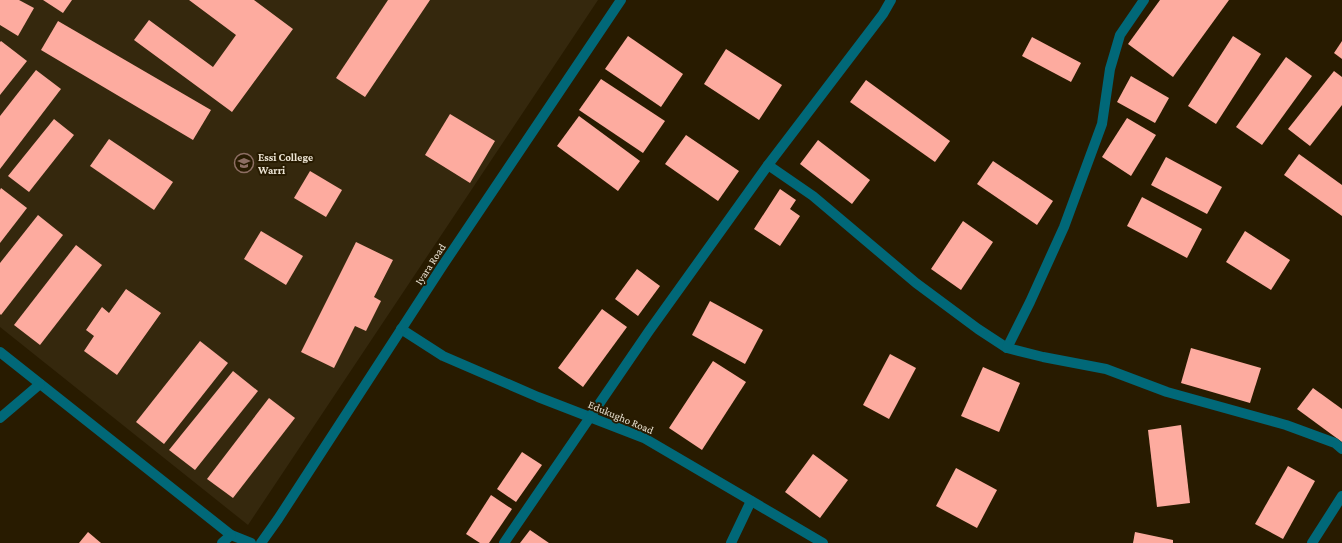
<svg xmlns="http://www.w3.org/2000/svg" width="1342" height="543" viewBox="0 0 1342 543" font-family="'Crimson Pro',serif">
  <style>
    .built { fill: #35280d }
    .building { fill: #fdab9f }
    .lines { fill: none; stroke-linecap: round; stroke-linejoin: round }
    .minor { stroke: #016878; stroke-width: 10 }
    .labels { text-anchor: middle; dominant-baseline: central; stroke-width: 4; stroke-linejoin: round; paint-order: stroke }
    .poi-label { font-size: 11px; font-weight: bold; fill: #ece4d4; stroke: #281b00; text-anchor: start }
    .street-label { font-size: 11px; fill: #ece4d4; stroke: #281b00 }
  </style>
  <rect width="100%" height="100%" fill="#281b00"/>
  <!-- built -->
  <polygon class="built" points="0,0 598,0 248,525 0,327"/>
  <!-- building -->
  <g class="building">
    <polygon points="0,0 19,0 34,8 18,36 0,25"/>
    <polygon points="43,0 72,0 63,13"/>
    <polygon points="189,0 254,0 293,29 232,112 134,40 149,20 213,67 236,35"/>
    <polygon points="388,0 430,0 365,97 336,78"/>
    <polygon points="1160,0 1229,0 1173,77 1128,44"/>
    <polygon points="58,21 211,110 193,140 41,50"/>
    <polygon points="628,36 683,74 661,107 605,69"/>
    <polygon points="1233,36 1261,54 1216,124 1188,106"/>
    <polygon points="1032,37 1081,63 1071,82 1022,56"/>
    <polygon points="1,41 27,61 0,95 0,42"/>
    <polygon points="1342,41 1342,59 1334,53"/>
    <polygon points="726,49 782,85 759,120 704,84"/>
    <polygon points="1286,57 1312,76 1262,145 1236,127"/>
    <polygon points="36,70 61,89 0,169 0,116"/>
    <polygon points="1334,71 1342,77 1342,105 1310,146 1288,129"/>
    <polygon points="1131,76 1169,98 1155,123 1117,102"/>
    <polygon points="601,79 665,121 643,153 579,110"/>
    <polygon points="866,80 950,141 935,162 850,102"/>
    <polygon points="450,114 495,141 470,183 425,155"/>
    <polygon points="579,116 640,161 618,191 557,146"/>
    <polygon points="1127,118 1156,135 1131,176 1102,157"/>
    <polygon points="54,119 74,135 29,192 8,176"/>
    <polygon points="686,135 739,171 718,201 665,164"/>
    <polygon points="109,139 173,182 154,210 90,166"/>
    <polygon points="818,140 870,180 852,204 800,164"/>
    <polygon points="1299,154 1342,185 1342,216 1284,175"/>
    <polygon points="1166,157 1222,187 1207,214 1151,185"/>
    <polygon points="993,161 1053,201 1037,225 977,184"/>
    <polygon points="310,171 342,190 326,217 294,198"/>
    <polygon points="1,188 27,208 0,243 0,190"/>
    <polygon points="780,189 796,200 790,209 800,216 780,246 754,229"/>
    <polygon points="1142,197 1202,229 1187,258 1127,226"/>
    <polygon points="38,215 63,235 1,315 0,314 0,263"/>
    <polygon points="963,221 993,242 961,290 931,269"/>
    <polygon points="261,231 303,256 286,285 244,259"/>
    <polygon points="1245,231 1290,260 1271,290 1226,262"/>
    <polygon points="356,242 393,260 374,297 381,301 366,331 355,326 334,368 301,352"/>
    <polygon points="76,245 102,265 40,345 14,325"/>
    <polygon points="637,269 660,286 638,316 615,299"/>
    <polygon points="126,289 161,313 117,375 84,351 94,336 86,330 102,307 109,313"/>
    <polygon points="710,301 763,330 745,364 692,335"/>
    <polygon points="602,309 627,327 583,387 558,368"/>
    <polygon points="200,341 228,363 164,444 136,422"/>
    <polygon points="1191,348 1261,368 1250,403 1181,383"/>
    <polygon points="890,354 916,368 889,419 863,405"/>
    <polygon points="713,361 746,382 702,450 669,428"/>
    <polygon points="983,367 1020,383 999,432 961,416"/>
    <polygon points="233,371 258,391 195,470 169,450"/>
    <polygon points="1313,388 1342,409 1342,442 1297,409"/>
    <polygon points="269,398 295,418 233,498 207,479"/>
    <polygon points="1181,425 1190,503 1157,507 1148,430"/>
    <polygon points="522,452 542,465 516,502 497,489"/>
    <polygon points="813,454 848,480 820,518 785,492"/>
    <polygon points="1288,466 1315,481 1283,539 1255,524"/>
    <polygon points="956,468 997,490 977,528 936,506"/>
    <polygon points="491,495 512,509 489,543 480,543 466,534"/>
    <polygon points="530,530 549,543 520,543"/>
    <polygon points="88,532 101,543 79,543"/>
    <polygon points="1135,532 1173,540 1173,543 1133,543"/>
  </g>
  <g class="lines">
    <!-- minor -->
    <g class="minor">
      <polyline points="768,165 813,196 916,283 978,329 1007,348 1043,357 1106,369 1167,392 1286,425 1335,443 1342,449"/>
      <polyline points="401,329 443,356 538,397 644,438 823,543"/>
      <polyline points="1007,348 1030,302 1064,227 1102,124 1110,69 1120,35 1144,0"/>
      <polyline points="0,352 231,535 251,543"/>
      <polyline points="0,418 40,384"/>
      <polyline points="222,543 231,535"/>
      <polyline points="261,543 278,519 443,265 621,0"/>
      <polyline points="504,543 649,331 768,165 883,14 891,0"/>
      <polyline points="731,543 751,501"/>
      <polyline points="1312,543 1342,496"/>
    </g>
  </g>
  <!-- icons -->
  <defs>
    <g id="school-ring" transform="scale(1)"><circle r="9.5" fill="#281b00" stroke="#8d6e63" stroke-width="1.5"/><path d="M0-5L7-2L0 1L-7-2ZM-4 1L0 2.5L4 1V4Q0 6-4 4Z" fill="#8d6e63"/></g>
  </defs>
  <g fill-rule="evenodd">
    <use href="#school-ring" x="244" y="163"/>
  </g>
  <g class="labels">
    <!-- poi labels -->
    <g class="poi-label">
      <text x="258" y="157">Essi College<tspan x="258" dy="13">Warri</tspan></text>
    </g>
    <!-- street labels -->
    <g class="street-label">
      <text transform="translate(430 264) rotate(-57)">Iyara Road</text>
      <text transform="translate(621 417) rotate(23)">Edukugho Road</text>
    </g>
  </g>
</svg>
